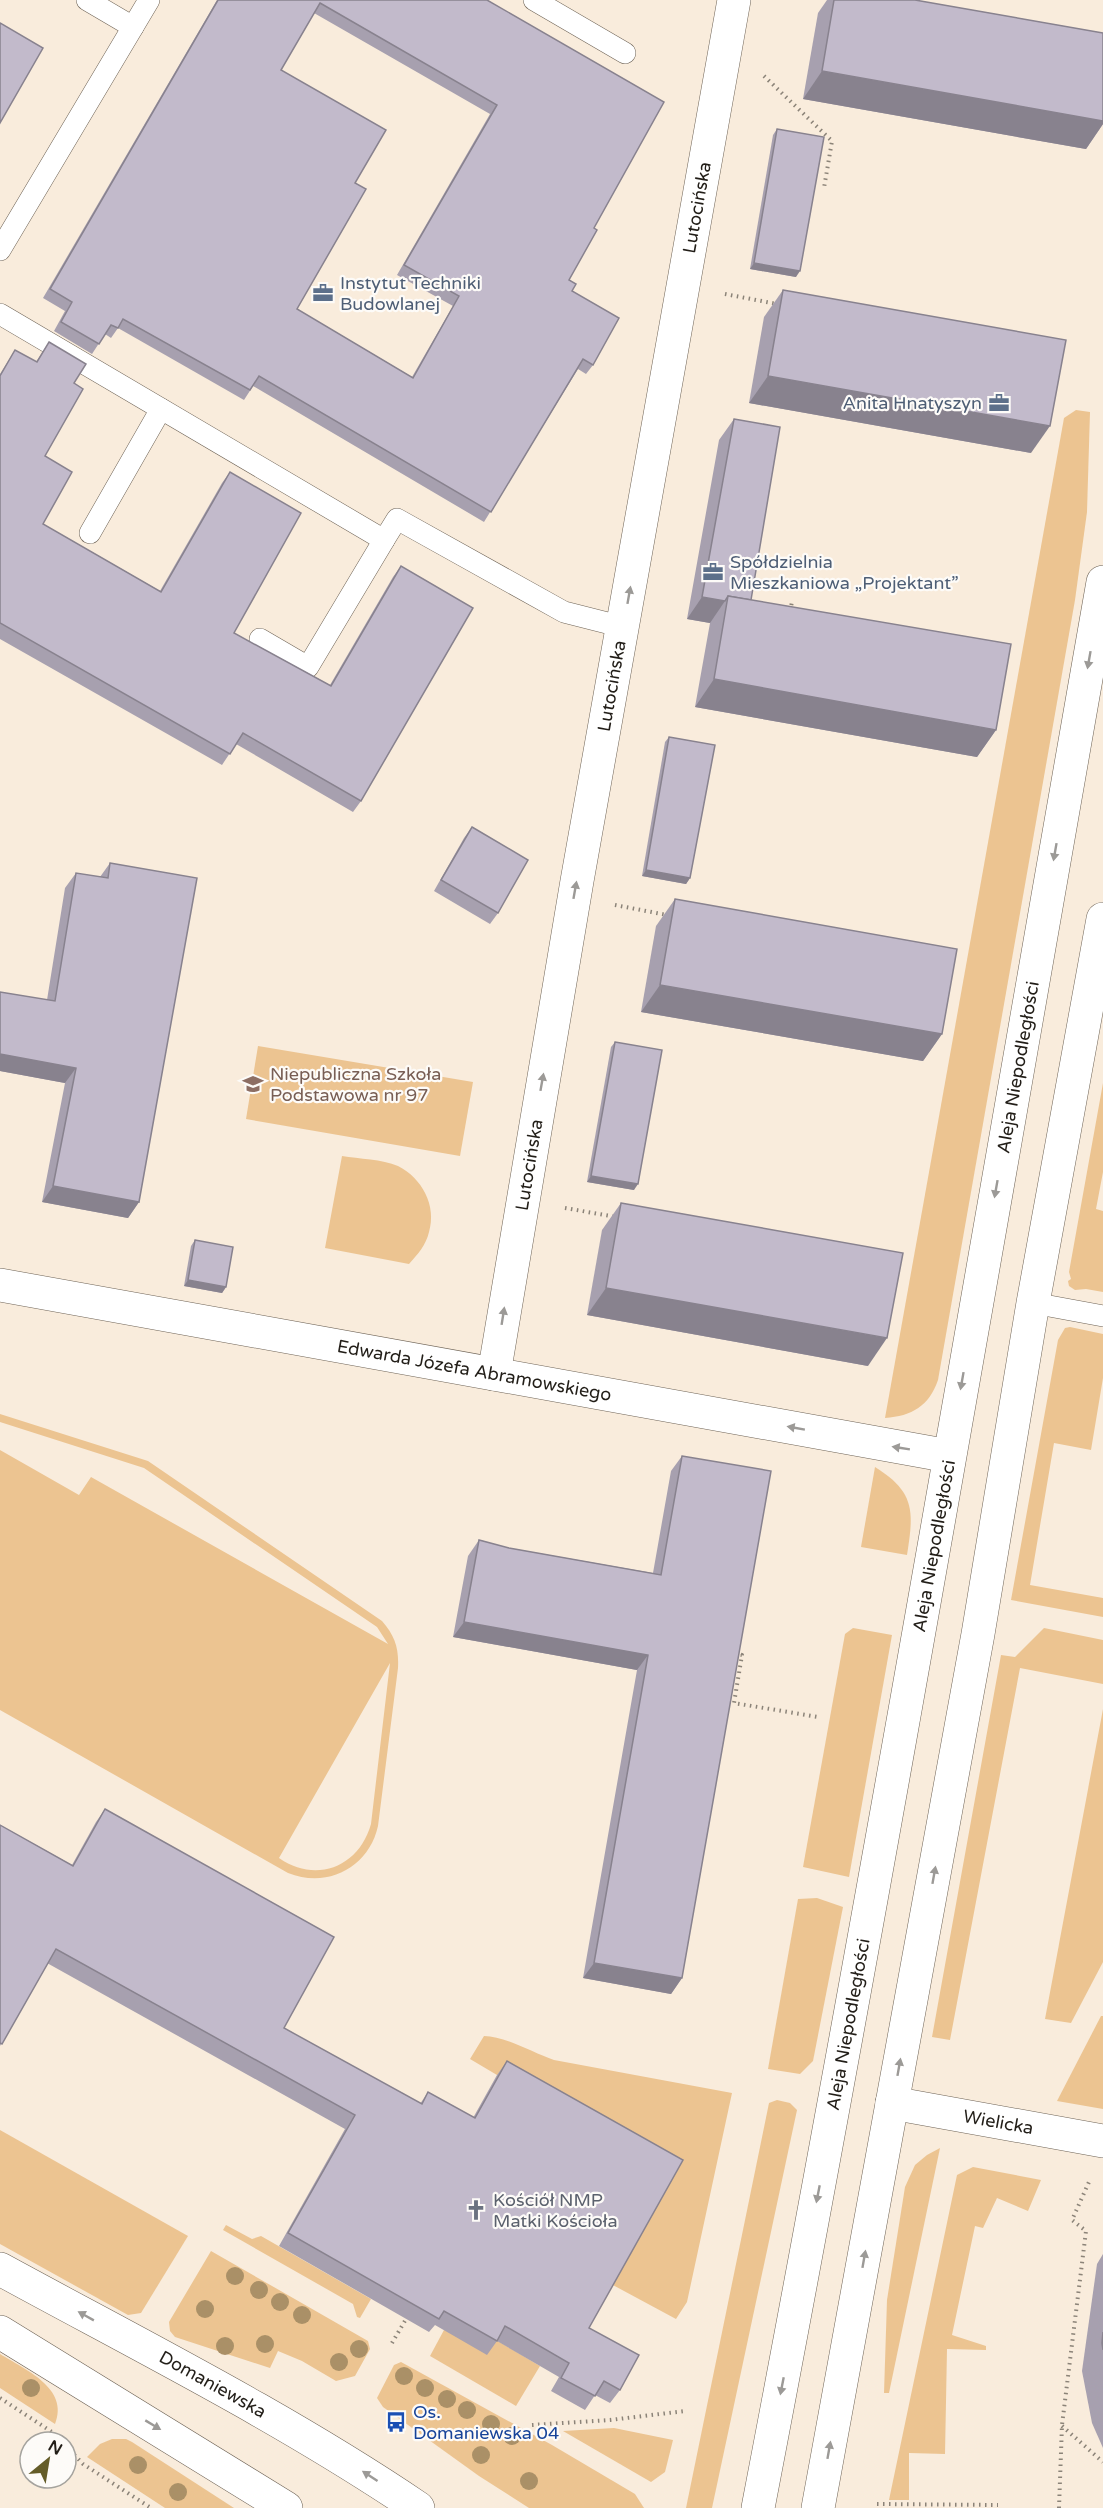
<svg xmlns="http://www.w3.org/2000/svg" width="1103" height="2508" viewBox="0 0 1103 2508" font-family="'Varela Round',sans-serif">
  <style>
    .green { fill: #ecc491; fill-rule: evenodd }
    .lines { fill: none; stroke-linecap: round; stroke-linejoin: round }
    .service-casing { stroke: #6e6356; stroke-width: 22 }
    .minor-casing { stroke: #6e6356; stroke-width: 34 }
    .tertiary-casing { stroke: #6e6356; stroke-width: 34 }
    .secondary-casing { stroke: #6e6356; stroke-width: 34 }
    .path { stroke: #8b8378; stroke-width: 4; stroke-dasharray: 1.5 4.5; stroke-linecap: butt }
    .service { stroke: #fff; stroke-width: 21 }
    .minor { stroke: #fff; stroke-width: 33 }
    .tertiary { stroke: #fff; stroke-width: 33 }
    .secondary { stroke: #fff; stroke-width: 33 }
    .tree { fill: #aa9067 }
    .wall { fill: #a7a0af; fill-rule: evenodd }
    .shaded-wall { fill: #88828e }
    .building { fill: #c2bacb; stroke: #88828e; stroke-width: 1.5; fill-rule: evenodd }
    .oneway { fill: #9c9a97 }
    .labels { text-anchor: middle; dominant-baseline: central; stroke-width: 4.5; stroke-linejoin: round; paint-order: stroke }
    .street-label { font-size: 18px; fill: #221e18; stroke: #fdfbf8 }
    .service-label { font-size: 18px; fill: #4e5e75; stroke: #fdfbf8; text-anchor: start }
    .education-label { font-size: 18px; fill: #785e54; stroke: #fdfbf8; text-anchor: start }
    .worship-label { font-size: 18px; fill: #5b616d; stroke: #fdfbf8; text-anchor: start }
    .transit-label { font-size: 18px; fill: #164399; stroke: #fdfbf8; text-anchor: start }
  </style>
  <rect width="100%" height="100%" fill="#f9ecdc"/>
  <!-- green -->
  <g class="green">
    <path d="M1076,410L1090,412L1087,512L1075,600L938,1380C929,1406 912,1416 885,1418L1064,418Z"/>
    <polygon points="258,1046 473,1082 460,1156 246,1119"/>
    <polygon points="1103,1083 1103,1172 1096,1209 1103,1211 1103,1292 1086,1289 1075,1290 1069,1286 1068,1281 1071,1279 1069,1272"/>
    <path d="M342,1156C359,1159 382,1159 398,1166C422,1178 437,1206 429,1232C426,1245 418,1254 409,1264L325,1248Z"/>
    <polygon points="1070,1327 1103,1334 1103,1378 1091,1450 1054,1443 1030,1585 1103,1598 1103,1617 1011,1600 1058,1340 1065,1328"/>
    <path d="M0,1414L148,1461L382,1621C395,1636 399,1648 398,1668L378,1826C369,1867 328,1889 288,1873L0,1710V1450L79,1495L91,1477L388,1644L377,1627L144,1468L0,1422ZM390,1663L371,1824C359,1867 316,1884 279,1858Z"/>
    <path d="M875,1467C915,1492 914,1511 907,1555L861,1547Z"/>
    <polygon points="853,1628 892,1635 849,1877 803,1867 845,1634"/>
    <polygon points="1044,1628 1103,1640 1103,1684 1020,1668 950,2040 932,2037 1001,1655 1015,1657"/>
    <polygon points="1103,1709 1103,1962 1071,2023 1045,2019"/>
    <polygon points="817,1898 843,1907 813,2061 800,2074 768,2069 798,1899"/>
    <polygon points="1101,2016 1103,2016 1103,2109 1057,2101"/>
    <path d="M484,2036C505,2036 533,2053 554,2060L732,2093L687,2302L676,2319L611,2284L497,2075L470,2059Z"/>
    <polygon points="777,2100 790,2103 797,2110 712,2508 686,2508 769,2103"/>
    <polygon points="0,2130 188,2236 141,2313 128,2315 0,2244"/>
    <polygon points="940,2148 889,2393 884,2393 887,2300 905,2187 915,2165 927,2155"/>
    <polygon points="973,2167 1041,2180 1028,2211 997,2198 983,2228 975,2226 952,2335 986,2346 986,2350 947,2349 945,2454 909,2453 909,2500 889,2500 957,2175"/>
    <polygon points="226,2225 252,2239 261,2236 371,2299 360,2318 357,2317 353,2304 223,2230"/>
    <polygon points="211,2251 368,2341 370,2349 355,2376 336,2381 302,2361 278,2351 270,2368 175,2337 170,2331 169,2322"/>
    <polygon points="444,2330 496,2340 540,2366 516,2406 430,2356"/>
    <path d="M0,2354C24,2369 70,2388 55,2424L0,2388Z"/>
    <polygon points="401,2362 552,2445 635,2494 644,2508 529,2508 479,2476 383,2407 377,2398 394,2365"/>
    <polygon points="614,2428 673,2440 665,2472 651,2482 563,2431"/>
    <polygon points="112,2439 126,2439 132,2442 234,2508 165,2508 87,2457 100,2444"/>
  </g>
  <g class="lines">
    <!-- service casing -->
    <g class="service-casing">
      <g id="service">
        <polyline points="87,0 133,27"/>
        <polyline points="534,0 625,53"/>
        <polyline points="0,250 149,0"/>
        <polyline points="0,314 384,540 397,519 564,612 623,627"/>
        <polyline points="90,533 161,409"/>
        <polyline points="260,639 308,667 384,540"/>
        <polyline points="1033,1303 1103,1316"/>
      </g>
    </g>
    <!-- minor casing -->
    <g class="minor-casing">
      <g id="minor">
        <path id="s1" d="M0,1285L949,1456"/>
        <path id="s2" d="M494,1374L577,881L734,0"/>
        <path id="s3" d="M892,2103L1103,2141"/>
      </g>
    </g>
    <!-- tertiary casing -->
    <g class="tertiary-casing">
      <g id="tertiary">
        <path id="s4" d="M0,2269C141,2346 285,2418 418,2508"/>
        <polyline points="0,2332 286,2508"/>
      </g>
    </g>
    <!-- secondary casing -->
    <g class="secondary-casing">
      <g id="secondary">
        <path id="s5" d="M758,2508C881,1867 990,1224 1103,582"/>
        <polyline points="818,2508 978,1634 1033,1303 1103,919"/>
      </g>
    </g>
    <!-- path -->
    <g class="path">
      <polyline points="764,76 832,141 824,188"/>
      <polyline points="725,294 777,304"/>
      <polyline points="790,611 792,602"/>
      <polyline points="615,905 667,915"/>
      <polyline points="565,1208 616,1217"/>
      <polyline points="735,1653 742,1655 734,1703 818,1717"/>
      <polyline points="392,2343 406,2319"/>
      <polyline points="0,2398 52,2432 62,2442"/>
      <polyline points="532,2425 610,2420 685,2411"/>
      <polyline points="1062,2426 1103,2462"/>
      <polyline points="66,2446 83,2464 151,2508"/>
      <polyline points="877,2504 998,2505"/>
      <polyline points="1059,2508 1062,2425 1086,2231 1072,2220 1089,2182"/>
    </g>
    <!-- service -->
    <use href="#service" class="service"/>
    <!-- minor -->
    <use href="#minor" class="minor"/>
    <!-- tertiary -->
    <use href="#tertiary" class="tertiary"/>
    <!-- secondary -->
    <use href="#secondary" class="secondary"/>
  </g>
  <!-- trees -->
  <g class="tree">
    <circle cx="235" cy="2276" r="9"/>
    <circle cx="259" cy="2290" r="9"/>
    <circle cx="280" cy="2302" r="9"/>
    <circle cx="205" cy="2309" r="9"/>
    <circle cx="302" cy="2315" r="9"/>
    <circle cx="265" cy="2344" r="9"/>
    <circle cx="225" cy="2346" r="9"/>
    <circle cx="359" cy="2349" r="9"/>
    <circle cx="339" cy="2362" r="9"/>
    <circle cx="404" cy="2376" r="9"/>
    <circle cx="31" cy="2388" r="9"/>
    <circle cx="425" cy="2388" r="9"/>
    <circle cx="447" cy="2399" r="9"/>
    <circle cx="467" cy="2410" r="9"/>
    <circle cx="491" cy="2424" r="9"/>
    <circle cx="512" cy="2436" r="9"/>
    <circle cx="481" cy="2455" r="9"/>
    <circle cx="138" cy="2465" r="9"/>
    <circle cx="529" cy="2481" r="9"/>
    <circle cx="178" cy="2492" r="9"/>
  </g>
  <!-- wall -->
  <g class="wall">
    <path d="M217,0H487L594,228L569,280L593,365L586,374L578,369L484,522L253,386L244,400L118,328L111,338L105,334L92,354L54,331L65,311L43,298ZM314,13L490,114L397,275L453,306L412,377L297,309L355,183L281,70Z"/>
    <polygon points="827,0 915,0 1103,33 1103,124 1086,149 803,99 818,13"/>
    <polygon points="777,129 796,277 750,269 773,135"/>
    <polygon points="783,290 1031,453 749,403 764,317"/>
    <polygon points="49,342 74,383 45,456 43,524 160,591 222,483 230,472 234,633 330,685 393,577 401,566 361,801 353,812 236,744 222,765 0,639 0,374 15,350 36,362"/>
    <polygon points="734,419 751,600 996,730 977,757 695,707 710,623 687,619 719,440"/>
    <polygon points="669,737 690,878 686,884 642,876 665,742"/>
    <polygon points="472,827 498,913 490,924 434,891 464,838"/>
    <polygon points="110,863 139,1202 128,1218 42,1202 65,1083 0,1071 0,992 47,1000 65,888 76,873 100,877"/>
    <polygon points="675,899 942,1034 923,1061 641,1012 656,926"/>
    <polygon points="615,1042 634,1190 587,1182 611,1047"/>
    <polygon points="621,1203 868,1366 587,1315 602,1230"/>
    <polygon points="195,1240 226,1287 222,1293 184,1286 191,1246"/>
    <polygon points="682,1456 682,1978 671,1994 583,1978 637,1670 453,1637 468,1556 479,1540 509,1548 653,1573 671,1471"/>
    <polygon points="105,1809 284,2028 420,2104 428,2092 473,2118 497,2075 507,2061 589,2328 620,2390 610,2403 595,2395 585,2410 551,2391 559,2377 497,2341 487,2355 435,2325 429,2332 279,2246 345,2129 47,1963 0,2046 0,1825 72,1865 96,1822"/>
    <polygon points="1103,2254 1103,2448 1092,2423 1082,2371 1097,2264"/>
  </g>
  <!-- shaded-wall -->
  <g class="shaded-wall">
    <polygon points="822,71 1103,121 1103,124 1086,149 803,99"/>
    <polygon points="754,263 800,271 796,277 750,269"/>
    <polygon points="768,376 1050,426 1031,453 749,403"/>
    <polygon points="702,597 725,601 710,623 687,619"/>
    <polygon points="714,679 996,730 977,757 695,707"/>
    <polygon points="646,870 690,878 686,884 642,876"/>
    <polygon points="660,985 942,1034 923,1061 641,1012"/>
    <polygon points="0,1054 76,1068 65,1083 0,1071"/>
    <polygon points="591,1176 638,1184 634,1190 587,1182"/>
    <polygon points="53,1186 139,1202 128,1218 42,1202"/>
    <polygon points="188,1280 226,1287 222,1293 184,1286"/>
    <polygon points="606,1288 887,1338 868,1366 587,1315"/>
    <polygon points="464,1622 648,1655 637,1670 453,1637"/>
    <polygon points="594,1963 682,1978 671,1994 583,1978"/>
  </g>
  <!-- building -->
  <g class="building">
    <path d="M218,0H487L664,102L594,228L597,230L569,280L576,284L572,291L619,318L593,365L583,359L491,512L259,376L250,390L123,319L118,328L111,325L99,344L61,322L72,302L50,289ZM320,3L497,105L404,265L459,296L413,378L297,309L366,189L355,183L386,130L281,70Z"/>
    <polygon points="834,0 915,0 1103,33 1103,121 822,71"/>
    <polygon points="0,23 43,48 0,123"/>
    <polygon points="777,129 824,137 800,271 754,263"/>
    <polygon points="783,290 1066,340 1050,426 768,376"/>
    <polygon points="49,342 86,364 74,383 83,389 45,456 72,472 43,524 161,592 230,472 301,513 234,633 331,686 401,566 473,608 361,801 243,733 230,754 0,623 0,376 15,350 37,362"/>
    <polygon points="734,419 780,427 751,600 728,596 725,601 702,597"/>
    <polygon points="728,596 1011,644 996,730 714,679"/>
    <polygon points="669,737 715,745 690,878 646,870"/>
    <polygon points="472,827 528,860 498,913 441,880"/>
    <polygon points="110,863 197,878 139,1202 53,1186 76,1068 0,1054 0,992 55,1001 76,873 108,878"/>
    <polygon points="675,899 957,949 942,1034 660,985"/>
    <polygon points="615,1042 662,1050 638,1184 591,1176"/>
    <polygon points="621,1203 903,1253 887,1338 606,1288"/>
    <polygon points="195,1240 233,1247 226,1287 188,1280"/>
    <polygon points="682,1456 771,1471 682,1978 594,1963 648,1655 464,1622 479,1540 509,1548 661,1575"/>
    <polygon points="105,1809 334,1937 284,2028 422,2104 428,2092 475,2118 507,2061 683,2160 589,2328 639,2355 620,2390 604,2381 595,2396 561,2378 569,2363 505,2326 497,2341 444,2311 439,2319 288,2233 355,2115 56,1949 2,2044 0,2043 0,1825 73,1866"/>
    <polygon points="1103,2332 1103,2350 1102,2343"/>
  </g>
  <!-- one-way arrows -->
  <defs><path id="oneway-solid" d="M-6-.8H1V-3.2L6.5 0L1 3.2V.8H-6Z" transform="scale(1.5)"/></defs>
  <g class="oneway">
    <use href="#oneway-solid" transform="translate(629 595) rotate(-80)"/>
    <use href="#oneway-solid" transform="translate(1089 660) rotate(100)"/>
    <use href="#oneway-solid" transform="translate(1055 852) rotate(100)"/>
    <use href="#oneway-solid" transform="translate(575 890) rotate(-80)"/>
    <use href="#oneway-solid" transform="translate(542 1082) rotate(-80)"/>
    <use href="#oneway-solid" transform="translate(996 1189) rotate(100)"/>
    <use href="#oneway-solid" transform="translate(503 1316) rotate(-81)"/>
    <use href="#oneway-solid" transform="translate(962 1381) rotate(100)"/>
    <use href="#oneway-solid" transform="translate(796 1428) rotate(-170)"/>
    <use href="#oneway-solid" transform="translate(901 1448) rotate(-171)"/>
    <use href="#oneway-solid" transform="translate(934 1875) rotate(-80)"/>
    <use href="#oneway-solid" transform="translate(899 2067) rotate(-80)"/>
    <use href="#oneway-solid" transform="translate(818 2194) rotate(101)"/>
    <use href="#oneway-solid" transform="translate(864 2259) rotate(-80)"/>
    <use href="#oneway-solid" transform="translate(86 2316) rotate(-151)"/>
    <use href="#oneway-solid" transform="translate(782 2386) rotate(101)"/>
    <use href="#oneway-solid" transform="translate(153 2425) rotate(31)"/>
    <use href="#oneway-solid" transform="translate(829 2450) rotate(-80)"/>
    <use href="#oneway-solid" transform="translate(370 2476) rotate(-147)"/>
  </g>
  <!-- icons -->
  <defs>
    <g id="office-bare" transform="scale(1.62)"><path d="M-6-3h4V-5.5h4V-3h4V5H-6ZM-1-4.5V-3h2v-1.5ZM-6 0V1H6V0Z" fill="#5c6f8a" stroke="#fdfbf8" stroke-width="2.5" paint-order="stroke"/></g>
    <g id="university-bare" transform="scale(1.62)"><path d="M0-5L7-2L0 1L-7-2ZM-4 1L0 2.5L4 1V4Q0 6-4 4Z" fill="#8d6e63" stroke="#fdfbf8" stroke-width="2.5" paint-order="stroke"/></g>
    <g id="church-bare" transform="scale(1.62)"><path d="M-1.2-6h2.4v3.5h3.3v2.4h-3.3V6h-2.4V-.1h-3.3v-2.4h3.3Z" fill="#6b7280" stroke="#fdfbf8" stroke-width="2.5" paint-order="stroke"/></g>
    <g id="bus-bare" transform="scale(1.62)"><path d="M-5-6H5V4H4V6H2V4H-2V6H-4V4H-5ZM-3.5-4V0h7V-4ZM-3.5 1.2v1.5H-2V1.2ZM2 1.2v1.5H3.5V1.2Z" fill="#1a4fb4" stroke="#fdfbf8" stroke-width="2.5" paint-order="stroke"/></g>
  </defs>
  <g fill-rule="evenodd">
    <use href="#office-bare" x="323" y="293"/>
    <use href="#office-bare" x="999" y="403"/>
    <use href="#office-bare" x="713" y="572"/>
    <use href="#university-bare" x="253" y="1084"/>
    <use href="#church-bare" x="476" y="2210"/>
    <use href="#bus-bare" x="396" y="2422"/>
  </g>
  <g class="labels">
    <!-- street labels -->
    <g class="street-label">
      <text stroke="none"><textPath href="#s2" startOffset="1184">Lutocińska</textPath></text>
      <text stroke="none"><textPath href="#s2" startOffset="698">Lutocińska</textPath></text>
      <text stroke="none"><textPath href="#s5" startOffset="1464">Aleja Niepodległości</textPath></text>
      <text stroke="none"><textPath href="#s2" startOffset="212">Lutocińska</textPath></text>
      <text stroke="none"><textPath href="#s1" startOffset="482">Edwarda Józefa Abramowskiego</textPath></text>
      <text stroke="none"><textPath href="#s5" startOffset="978">Aleja Niepodległości</textPath></text>
      <text stroke="none"><textPath href="#s5" startOffset="492">Aleja Niepodległości</textPath></text>
      <text stroke="none"><textPath href="#s3" startOffset="108">Wielicka</textPath></text>
      <text stroke="none"><textPath href="#s4" startOffset="242">Domaniewska</textPath></text>
    </g>
    <!-- service labels -->
    <g class="service-label">
      <text x="340" y="283">Instytut Techniki<tspan x="340" dy="21">Budowlanej</tspan></text>
      <text x="982" y="403" text-anchor="end">Anita Hnatyszyn</text>
      <text x="730" y="562">Spółdzielnia<tspan x="730" dy="21">Mieszkaniowa „Projektant”</tspan></text>
    </g>
    <!-- education labels -->
    <g class="education-label">
      <text x="270" y="1074">Niepubliczna Szkoła<tspan x="270" dy="21">Podstawowa nr 97</tspan></text>
    </g>
    <!-- worship labels -->
    <g class="worship-label">
      <text x="493" y="2200">Kościół NMP<tspan x="493" dy="21">Matki Kościoła</tspan></text>
    </g>
    <!-- transit labels -->
    <g class="transit-label">
      <text x="413" y="2412">Os.<tspan x="413" dy="21">Domaniewska 04</tspan></text>
    </g>
  </g>
  <!-- north arrow -->
  <g transform="translate(48 2460) rotate(30)"><circle r="28" fill="#fdfbf8" stroke="#a5a39e" stroke-width="1.5"/>
  <path d="M0-4.5L10 22L0 15L-10 22Z" fill="#645c28"/>
  <text y="-9" font-size="16" font-weight="bold" text-anchor="middle" fill="#221e18">N</text>
  </g>
</svg>
